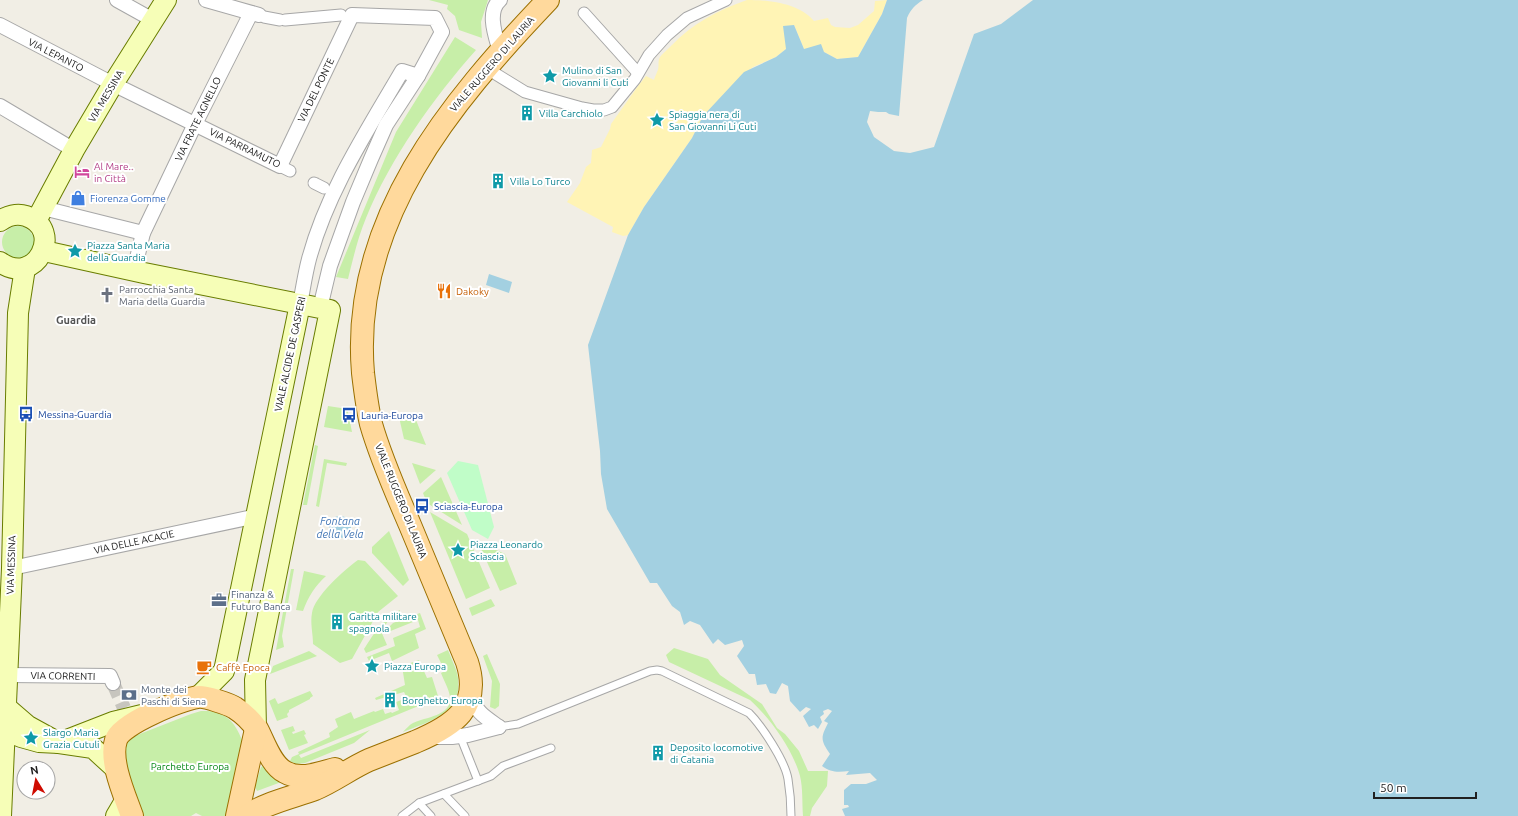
<svg xmlns="http://www.w3.org/2000/svg" width="1518" height="816" viewBox="0 0 1518 816" font-family="Ubuntu,sans-serif">
  <style>
    .grass { fill: #c7eea8 }
    .sand { fill: #fff4b5 }
    .park { fill: #c0fdc8 }
    .water { fill: #a3d0e1 }
    .lines { fill: none; stroke-linecap: round; stroke-linejoin: round }
    .minor-tunnel { stroke: #c7c5be; stroke-width: 14; stroke-dasharray: 14 7; stroke-linecap: butt }
    .service-casing { stroke: #a7a7a7; stroke-width: 9 }
    .pedestrian-casing { stroke: #a7a7a7; stroke-width: 13 }
    .minor-casing { stroke: #a7a7a7; stroke-width: 16 }
    .secondary-casing { stroke: #697d00; stroke-width: 22 }
    .primary-casing { stroke: #9b7000; stroke-width: 24 }
    .service { stroke: #fff; stroke-width: 7 }
    .pedestrian { stroke: #fff; stroke-width: 11 }
    .minor { stroke: #fff; stroke-width: 14 }
    .secondary { stroke: #f6feb7; stroke-width: 20 }
    .primary { stroke: #ffd99c; stroke-width: 22 }
    .labels { text-anchor: middle; dominant-baseline: central; stroke-width: 4; stroke-linejoin: round; paint-order: stroke }
    .street-label { font-size: 10px; fill: #202020; stroke: #fff }
    .culture-label { font-size: 10px; fill: #0d838f; stroke: #fff; text-anchor: start }
    .hotel-label { font-size: 10px; fill: #b23c85; stroke: #fff; text-anchor: start }
    .shop-label { font-size: 10px; fill: #366cbe; stroke: #fff; text-anchor: start }
    .worship-label { font-size: 10px; fill: #5b616d; stroke: #fff; text-anchor: start }
    .food-label { font-size: 10px; fill: #c56008; stroke: #fff; text-anchor: start }
    .transit-label { font-size: 10px; fill: #164399; stroke: #fff; text-anchor: start }
    .service-label { font-size: 10px; fill: #4e5e75; stroke: #fff; text-anchor: start }
    .park-label { font-size: 10px; fill: #048716; stroke: #fff }
    .neighbourhood-label { font-size: 11px; font-weight: bold; fill: #535353; stroke: #fff }
    .water-label { font-size: 11px; font-style: italic; fill: #4578b6; stroke: #fff }
  </style>
  <rect width="100%" height="100%" fill="#f1eee5"/>
  <!-- grass -->
  <g class="grass">
    <polygon points="429,0 488,0 481,22 482,38 459,30 455,16 447,9 448,5"/>
    <path d="M455,37L476,50C434,97 390,159 366,218C358,237 353,259 348,279L336,277L396,132Z"/>
    <circle cx="18" cy="242" r="16"/>
    <polygon points="328,406 341,408 347,407 352,432 324,427"/>
    <polygon points="414,415 426,445 404,439 399,417"/>
    <polygon points="315,445 318,446 307,505 303,505"/>
    <polygon points="324,459 347,463 346,466 327,463 319,507 316,506"/>
    <polygon points="412,463 436,470 420,484"/>
    <polygon points="441,477 462,525 427,503 423,493"/>
    <polygon points="430,512 467,534 490,588 466,599"/>
    <polygon points="389,531 409,580 403,586 372,553 372,547"/>
    <polygon points="478,542 505,554 517,584 500,591"/>
    <path d="M358,560L365,561L398,596L378,612L352,659L340,663L313,644C313,634 310,623 312,613C314,597 344,570 358,560Z"/>
    <polygon points="291,569 294,569 282,636 284,647 276,650"/>
    <path d="M304,571L326,576C315,586 308,597 303,611L296,610Z"/>
    <polygon points="491,599 495,606 472,616 469,608"/>
    <path d="M400,610V613L391,617L381,631L387,645L366,653L364,649C374,634 383,617 400,610Z"/>
    <polygon points="420,613 426,629 415,634 419,648 392,661 389,653 369,661 367,657 395,646 393,638 420,627 418,620 388,632 386,630 393,623"/>
    <path d="M674,648L708,659L720,675L762,704L777,728L785,734L799,751L808,771H828L827,786L812,808L810,816H803C802,803 803,788 800,776C793,750 770,718 750,700L669,662L666,655Z"/>
    <path d="M448,650C451,658 455,666 457,673C466,712 431,721 403,732C406,729 409,725 413,723C425,717 452,716 450,697C449,689 444,681 441,673L445,671L437,655Z"/>
    <polygon points="309,651 317,656 270,674 273,666"/>
    <polygon points="487,654 500,684 499,706 495,709 490,707 492,681 483,656"/>
    <polygon points="419,660 427,678 432,677 438,696 436,702 422,707 421,705 299,755 301,758 370,730 354,743 305,763 296,764 290,761 292,757 299,754 298,752 330,737 329,733 338,727 335,719 351,712 354,719 374,711 375,712 383,709 385,714 391,712 392,713 399,710 396,702 407,698 404,692 376,700 375,698 405,685 402,666"/>
    <polygon points="310,691 313,696 310,698 310,699 289,710 289,712 287,714 288,717 277,721 269,701 275,698 278,704"/>
    <path d="M201,711C224,710 234,720 242,740L227,816H202L196,813L191,816H144L129,776L123,748L127,739L191,714Z"/>
    <polygon points="293,726 295,731 292,732 293,734 304,730 306,734 304,735 308,743 289,750 281,730"/>
    <polygon points="263,766 273,777 284,781 257,791 255,787 261,767"/>
  </g>
  <!-- sand -->
  <path class="sand" d="M747,0C769,0 799,3 814,21L828,18L831,25L835,27L850,28L858,25L874,11L875,1L887,0L882,14L858,57L837,59L824,52L804,49L794,25L786,49L776,57L753,67L703,116L692,138L644,207L628,235L623,236L612,232L613,227L567,202L580,183L586,167L591,163L592,150L601,147L610,129L611,124L638,86L646,76L654,80C655,76 656,75 657,72C660,67 657,62 660,57C663,53 668,49 671,46C693,23 718,10 747,0Z"/>
  <!-- park -->
  <polygon class="park" points="458,461 478,465 494,527 488,539 472,530 447,473"/>
  <!-- water -->
  <g class="water">
    <path d="M887,0H923C915,5 911,9 907,18L899,116L889,114L886,112H878L870,111L867,122L874,137L894,151L910,153L934,147L974,34L1001,24L1033,0H1518V816H845L842,809L849,807L848,805H844V790L851,784H866L877,780L870,773L846,775L849,771C839,772 831,773 822,766L830,754C820,740 821,737 828,723L824,721L832,711L828,709L823,711L824,714L820,717L822,722L818,729L814,725L809,727L803,716L811,709L806,707L800,712L790,701L788,686L782,683L776,694L770,693L766,684L757,685L755,674H749L737,656L744,646L742,640L725,645L718,639L713,644L700,625L690,621L684,625L680,612L672,606L657,583H650L607,509L601,474L600,451L588,345L628,235L644,207L692,138L703,116L744,72L776,57L786,49L783,26L794,25L804,49L821,44L824,52L837,59L858,57L882,14Z"/>
    <polygon points="489,274 512,282 509,293 486,285"/>
    <circle cx="340" cy="527" r="11"/>
  </g>
  <g class="lines">
    <!-- minor-tunnel -->
    <polyline class="minor-tunnel" points="113,683 124,708"/>
    <!-- service casing -->
    <g class="service-casing">
      <g id="service">
        <path d="M499,727L518,724L650,671L657,670L662,671L749,713C762,726 785,761 788,779C790,791 791,804 791,816"/>
        <polyline points="460,736 478,781"/>
        <polyline points="444,794 465,816"/>
        <polyline points="419,803 431,816"/>
        <polyline points="402,816 419,803 491,776 503,766 551,748"/>
      </g>
    </g>
    <!-- pedestrian casing -->
    <g class="pedestrian-casing">
      <g id="pedestrian">
        <polyline points="584,13 638,73"/>
        <polyline points="264,17 280,20"/>
        <polyline points="285,20 341,15"/>
        <polyline points="486,68 525,92 582,108 593,110 604,110 612,107 635,79 649,55 667,35 687,18 726,0"/>
        <polyline points="280,166 290,171"/>
        <polyline points="314,183 324,188"/>
      </g>
    </g>
    <!-- minor casing -->
    <g class="minor-casing">
      <g id="minor">
        <polyline points="117,0 153,20"/>
        <polyline points="206,0 259,15"/>
        <polyline points="0,25 113,84 280,166 352,15 435,18 442,32 418,76 386,125 371,159 353,202 330,266 320,308"/>
        <path d="M500,52C496,37 486,12 500,0"/>
        <polyline points="0,106 74,150"/>
        <polyline points="43,208 143,233"/>
        <polyline points="134,271 143,233 195,124 251,13"/>
        <path d="M300,304C303,289 305,274 309,259C327,192 367,131 402,71L418,76"/>
        <polyline points="12,568 257,516"/>
        <polyline points="8,675 110,676 113,683"/>
        <path d="M470,696C477,713 485,717 499,727"/>
        <polyline points="431,737 452,737 468,735 499,727"/>
      </g>
    </g>
    <!-- secondary casing -->
    <g class="secondary-casing">
      <g id="secondary">
        <path d="M0,221C7,216 17,213 26,216C65,229 36,288 0,262"/>
        <polyline points="36,221 74,150 113,84 166,0"/>
        <polyline points="44,251 144,273 330,310 255,680 256,729"/>
        <polyline points="199,696 224,671 300,304"/>
        <polyline points="6,707 28,726 59,743 93,748 117,770"/>
        <polyline points="0,728 21,737 39,742 59,743 113,722 146,714"/>
        <polyline points="1,816 12,568 18,313 25,268"/>
        <polyline points="116,816 126,799"/>
      </g>
    </g>
    <!-- primary casing -->
    <g class="primary-casing">
      <g id="primary">
        <path d="M132,816C125,796 109,761 116,740C121,723 181,700 198,697C204,696 229,704 235,708C243,713 251,721 257,729C264,742 271,765 285,772C300,781 320,773 335,769"/>
        <polyline points="237,816 256,729"/>
        <path d="M248,816C261,804 297,796 315,789C334,781 351,768 369,760C384,754 400,748 415,742C453,726 482,708 467,662C448,616 429,570 410,525C396,492 381,459 371,424C367,407 365,390 363,373C350,221 450,103 548,0"/>
      </g>
    </g>
    <!-- service -->
    <use href="#service" class="service"/>
    <!-- pedestrian -->
    <use href="#pedestrian" class="pedestrian"/>
    <!-- minor -->
    <use href="#minor" class="minor"/>
    <!-- secondary -->
    <use href="#secondary" class="secondary"/>
    <!-- primary -->
    <use href="#primary" class="primary"/>
  </g>
  <!-- icons -->
  <defs>
    <g id="sight-bare" transform="scale(1.2)"><path d="M0-6L1.8-2.2L6-1.7L2.9 1.2L3.7 5.4L0 3.3L-3.7 5.4L-2.9 1.2L-6-1.7L-1.8-2.2Z" fill="#0f9aa8" stroke="#fff" stroke-width="2.5" paint-order="stroke"/></g>
    <g id="building-bare" transform="scale(1.2)"><path d="M-4-6H4V6H1V3H-1V6H-4ZM-2.5-4.3h1.7v1.8h-1.7ZM.8-4.3h1.7v1.8H.8ZM-2.5-1h1.7V.8h-1.7ZM.8-1h1.7V.8H.8Z" fill="#0f9aa8" stroke="#fff" stroke-width="2.5" paint-order="stroke"/></g>
    <g id="hotel-bare" transform="scale(1.2)"><path d="M-6-4.5h1.5V1H6V5H4.5V3h-9V5H-6ZM-4 0a1.8 1.8 0 1 1 3.6 0ZM.5 0V-2.5h3Q6-2.5 6 0Z" fill="#d1479c" stroke="#fff" stroke-width="2.5" paint-order="stroke"/></g>
    <g id="shop-bare" transform="scale(1.2)"><path d="M-5-2.5h2.3a2.7 3.5 0 0 1 5.4 0H5L5.5 6h-11ZM-1.5-2.5h3a1.5 2.3 0 0 0-3 0Z" fill="#3f7fe0" stroke="#fff" stroke-width="2.5" paint-order="stroke"/></g>
    <g id="restaurant-bare" transform="scale(1.2)"><path d="M-5-6h1v4h1v-4h1v4h1v-4h1v5L-1.5 .5V6h-2V.5L-5-1ZM5-6V6H3V1.5H1.5Q1.5-4 5-6Z" fill="#e8710a" stroke="#fff" stroke-width="2.5" paint-order="stroke"/></g>
    <g id="church-bare" transform="scale(1.2)"><path d="M-1.2-6h2.4v3.5h3.3v2.4h-3.3V6h-2.4V-.1h-3.3v-2.4h3.3Z" fill="#6b7280" stroke="#fff" stroke-width="2.5" paint-order="stroke"/></g>
    <g id="bus-bare" transform="scale(1.2)"><path d="M-5-6H5V4H4V6H2V4H-2V6H-4V4H-5ZM-3.5-4V0h7V-4ZM-3.5 1.2v1.5H-2V1.2ZM2 1.2v1.5H3.5V1.2Z" fill="#1a4fb4" stroke="#fff" stroke-width="2.5" paint-order="stroke"/></g>
    <g id="office-bare" transform="scale(1.2)"><path d="M-6-3h4V-5.5h4V-3h4V5H-6ZM-1-4.5V-3h2v-1.5ZM-6 0V1H6V0Z" fill="#5c6f8a" stroke="#fff" stroke-width="2.5" paint-order="stroke"/></g>
    <g id="cafe-bare" transform="scale(1.2)"><path d="M-5.5-4.5H6V0H3Q3 3.5 0 3.5H-2.5Q-5.5 3.5-5.5 0ZM3-3.2v2h1.7v-2ZM-6 4.5H4V6H-6Z" fill="#e8710a" stroke="#fff" stroke-width="2.5" paint-order="stroke"/></g>
    <g id="bank-bare" transform="scale(1.2)"><path d="M-6-4H6V4H-6ZM0-2.3a2.3 2.3 0 1 0 0 4.6a2.3 2.3 0 1 0 0-4.6Z" fill="#5c6f8a" stroke="#fff" stroke-width="2.5" paint-order="stroke"/></g>
  </defs>
  <g fill-rule="evenodd">
    <use href="#sight-bare" x="550" y="76"/>
    <use href="#building-bare" x="527" y="113"/>
    <use href="#sight-bare" x="657" y="120"/>
    <use href="#hotel-bare" x="82" y="172"/>
    <use href="#building-bare" x="498" y="181"/>
    <use href="#shop-bare" x="78" y="198"/>
    <use href="#sight-bare" x="75" y="251"/>
    <use href="#restaurant-bare" x="444" y="291"/>
    <use href="#church-bare" x="107" y="295"/>
    <use href="#bus-bare" x="26" y="414"/>
    <use href="#bus-bare" x="349" y="415"/>
    <use href="#bus-bare" x="422" y="506"/>
    <use href="#sight-bare" x="458" y="550"/>
    <use href="#office-bare" x="219" y="600"/>
    <use href="#building-bare" x="337" y="622"/>
    <use href="#sight-bare" x="372" y="666"/>
    <use href="#cafe-bare" x="204" y="667"/>
    <use href="#bank-bare" x="129" y="695"/>
    <use href="#building-bare" x="390" y="700"/>
    <use href="#sight-bare" x="31" y="738"/>
    <use href="#building-bare" x="658" y="753"/>
  </g>
  <g class="labels">
    <!-- street labels -->
    <g class="street-label">
      <text transform="translate(56 55) rotate(27)">VIA LEPANTO</text>
      <text transform="translate(492 64) rotate(-49)">VIALE RUGGERO DI LAURIA</text>
      <text transform="translate(316 90) rotate(-64)">VIA DEL PONTE</text>
      <text transform="translate(106 96) rotate(-59)">VIA MESSINA</text>
      <text transform="translate(198 119) rotate(-64)">VIA FRATE AGNELLO</text>
      <text transform="translate(245 148) rotate(26)">VIA PARRAMUTO</text>
      <text transform="translate(290 354) rotate(-78)">VIALE ALCIDE DE GASPERI</text>
      <text transform="translate(401 501) rotate(68)">VIALE RUGGERO DI LAURIA</text>
      <text transform="translate(134 542) rotate(-12)">VIA DELLE ACACIE</text>
      <text transform="translate(11 565) rotate(-88)">VIA MESSINA</text>
      <text transform="translate(63 676) rotate(1)">VIA CORRENTI</text>
    </g>
    <!-- culture labels -->
    <g class="culture-label">
      <text x="562" y="70">Mulino di San<tspan x="562" dy="12">Giovanni li Cuti</tspan></text>
      <text x="539" y="113">Villa Carchiolo</text>
      <text x="669" y="114">Spiaggia nera di<tspan x="669" dy="12">San Giovanni Li Cuti</tspan></text>
      <text x="510" y="181">Villa Lo Turco</text>
      <text x="87" y="245">Piazza Santa Maria<tspan x="87" dy="12">della Guardia</tspan></text>
      <text x="470" y="544">Piazza Leonardo<tspan x="470" dy="12">Sciascia</tspan></text>
      <text x="349" y="616">Garitta militare<tspan x="349" dy="12">spagnola</tspan></text>
      <text x="384" y="666">Piazza Europa</text>
      <text x="402" y="700">Borghetto Europa</text>
      <text x="43" y="732">Slargo Maria<tspan x="43" dy="12">Grazia Cutuli</tspan></text>
      <text x="670" y="747">Deposito locomotive<tspan x="670" dy="12">di Catania</tspan></text>
    </g>
    <!-- hotel labels -->
    <g class="hotel-label">
      <text x="94" y="166">Al Mare..<tspan x="94" dy="12">in Città</tspan></text>
    </g>
    <!-- shop labels -->
    <g class="shop-label">
      <text x="90" y="198">Fiorenza Gomme</text>
    </g>
    <!-- worship labels -->
    <g class="worship-label">
      <text x="119" y="289">Parrocchia Santa<tspan x="119" dy="12">Maria della Guardia</tspan></text>
    </g>
    <!-- food labels -->
    <g class="food-label">
      <text x="456" y="291">Dakoky</text>
      <text x="216" y="667">Caffè Epoca</text>
    </g>
    <!-- transit labels -->
    <g class="transit-label">
      <text x="38" y="414">Messina-Guardia</text>
      <text x="361" y="415">Lauria-Europa</text>
      <text x="434" y="506">Sciascia-Europa</text>
    </g>
    <!-- service labels -->
    <g class="service-label">
      <text x="231" y="594">Finanza &amp;<tspan x="231" dy="12">Futuro Banca</tspan></text>
      <text x="141" y="689">Monte dei<tspan x="141" dy="12">Paschi di Siena</tspan></text>
    </g>
    <!-- park labels -->
    <g class="park-label">
      <text x="190" y="766">Parchetto Europa</text>
    </g>
    <!-- neighbourhood labels -->
    <g class="neighbourhood-label">
      <text x="76" y="320">Guardia</text>
    </g>
    <!-- water labels -->
    <g class="water-label">
      <text x="340" y="521">Fontana<tspan x="340" dy="13">della Vela</tspan></text>
    </g>
  </g>
  <!-- north arrow -->
  <g transform="translate(36 780) rotate(350)"><circle r="19" fill="#ffffff" stroke="#a6a6a6"/>
  <path d="M0-3L7 15L0 10L-7 15Z" fill="#cf0b00"/>
  <text y="-6" font-size="11" font-weight="bold" text-anchor="middle" fill="#202020">N</text>
  </g>
  <!-- scale -->
  <path d="M1374 792v6h102v-6" fill="none" stroke="#202020" stroke-width="2"/>
  <text x="1380" y="792" font-size="12" fill="#202020" stroke="#ffffff" stroke-width="3" paint-order="stroke">50 m</text>
</svg>
